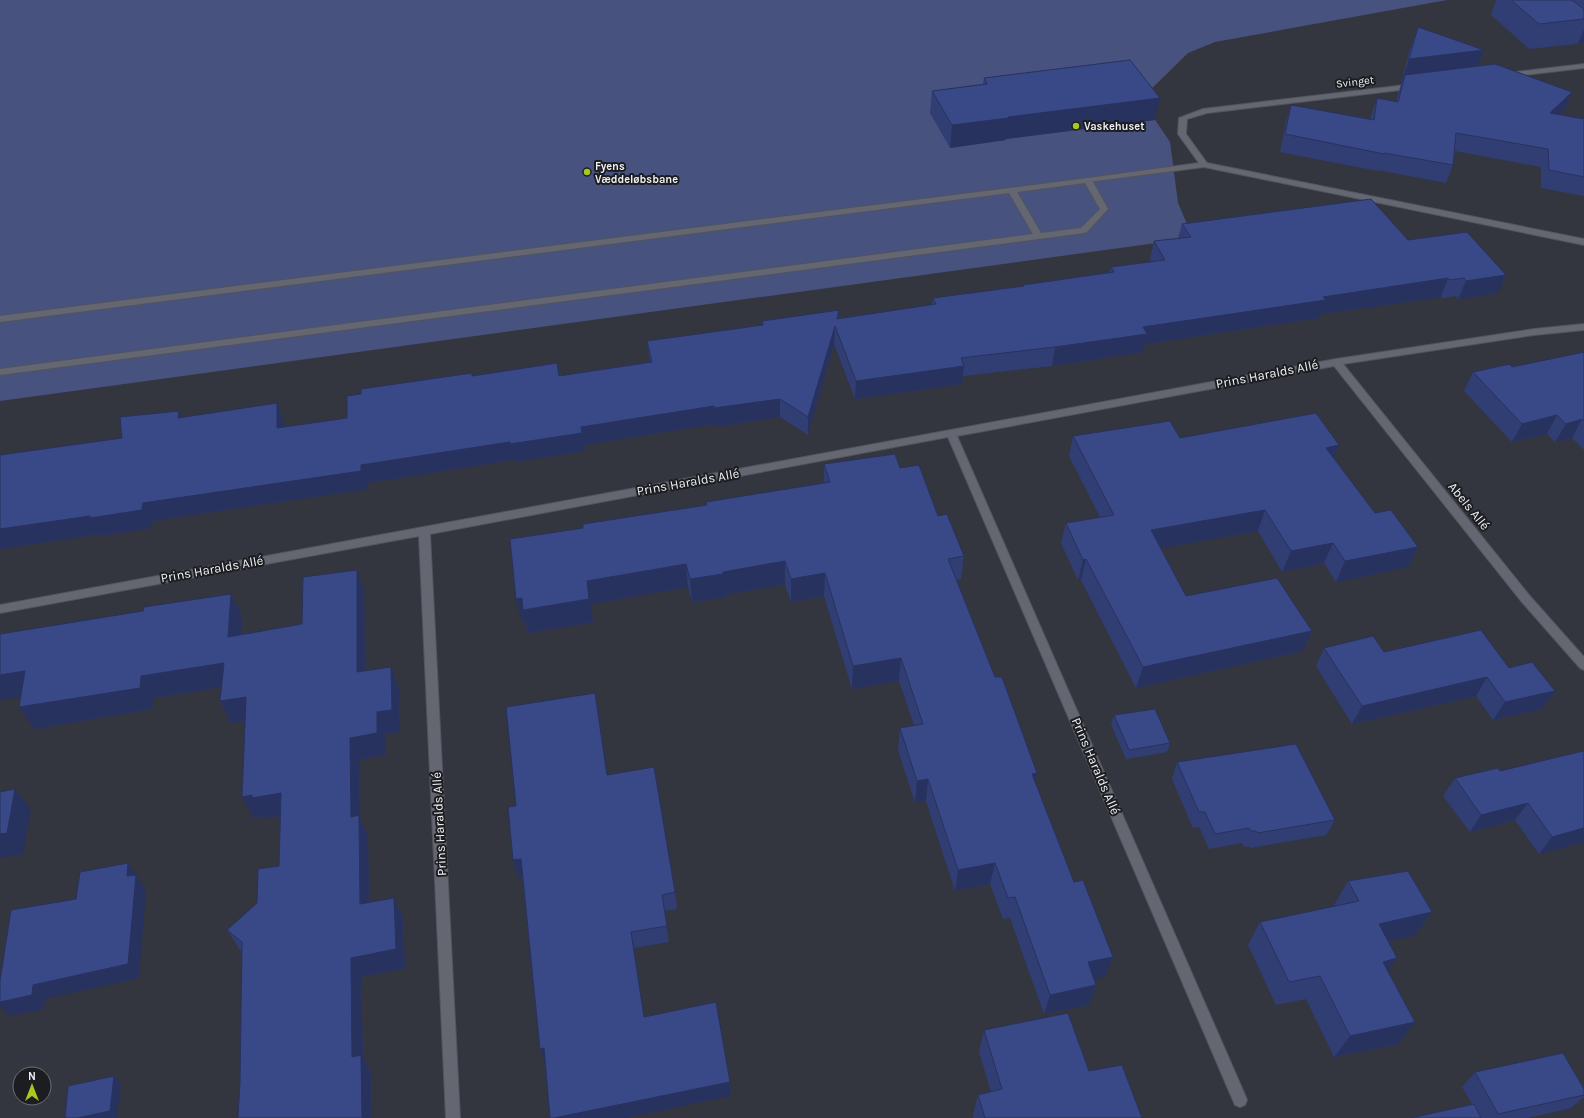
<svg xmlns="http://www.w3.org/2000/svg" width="1584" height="1118" font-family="Karla,sans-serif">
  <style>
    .green { fill: #47537e }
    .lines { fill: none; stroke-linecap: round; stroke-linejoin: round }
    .service-casing { stroke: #52545b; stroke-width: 2 }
    .minor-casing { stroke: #52545b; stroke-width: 2 }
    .service { fill: #646771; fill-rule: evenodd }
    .minor { fill: #646771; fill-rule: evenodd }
    .wall { fill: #313e74 }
    .shaded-wall { fill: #28325e }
    .building { fill: #394887; stroke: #28325e }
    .poi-dot { fill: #a6c821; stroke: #1c1d21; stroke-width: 1.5 }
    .labels { text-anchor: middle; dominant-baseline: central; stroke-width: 4; stroke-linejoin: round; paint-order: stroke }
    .far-street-label { font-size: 11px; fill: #eef0f5; stroke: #1c1d21 }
    .far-poi-label { font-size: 11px; font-weight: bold; fill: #eef0f5; stroke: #1c1d21; text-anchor: start }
    .street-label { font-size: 13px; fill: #eef0f5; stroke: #1c1d21 }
  </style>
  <rect width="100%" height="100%" fill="#33363e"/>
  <path class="green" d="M0,0H1447L1215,42L1188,53L1141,99L1170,142L1178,203L1193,238L0,401Z"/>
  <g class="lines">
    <defs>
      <path id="service" d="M1088,178L1092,180L1108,209L1087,232L1084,233L0,375V369L1033,234L1009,193L0,322V316ZM1085,183L1100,209L1081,228L1041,233L1017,192Z"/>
      <g id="minor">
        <path d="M1584,64V68L1507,77L1503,75L1507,73Z"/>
        <path d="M1414,84L1418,86L1417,88L1207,113L1187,119L1186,134L1207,163L1584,239V245L1204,167L1088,182L1084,180L1088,178L1199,163L1178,134L1179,118L1203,109Z"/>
        <path d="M1584,324V330L1534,335L1343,364L1529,595L1584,657V670L1580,668L1521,601L1334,366L957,436L1245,1095L1247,1100L1245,1105L1240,1107L1235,1105L948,437L430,534L460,1118H446L419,536L0,613V605L1336,359L1534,329Z"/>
      </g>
    </defs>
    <use href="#service" class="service-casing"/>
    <use href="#minor" class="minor-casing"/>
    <use href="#service" class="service"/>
    <use href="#minor" class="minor"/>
  </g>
  <g class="wall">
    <path d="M1496,0H1584V43L1529,49L1491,15Z"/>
    <path d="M1418,27L1478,66L1572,92L1565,109L1559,114L1584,119V196L1541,188V167L1455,151L1453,165L1446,183L1378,170V171L1280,152L1286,122L1291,105L1371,119V116L1377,98L1396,102L1401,84L1409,52Z"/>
    <path d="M984,78L1155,120L1006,139V140L950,148L930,113L932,91L983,84Z"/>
    <path d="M1182,224L1408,240L1498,293L1458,299L1456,296L1442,298L1441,297L1321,314L1319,318L1145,344L1143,352L1052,366L963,376L962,384L855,399L834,344L808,435L780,417L715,427V424L584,445L585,451L514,462L513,460L367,483V489L152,521L151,528L100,536L99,534L0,549V455L122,438L179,411L182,417L284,422V427L347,418L472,375L559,376L650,362L647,341L762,325V321L839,310V318L932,305L933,298L1023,287V285L1110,272L1111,267L1151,262L1150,259L1154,241L1178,238Z"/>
    <path d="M1584,352V450L1572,438L1555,442L1547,434L1512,442L1464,391L1473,372L1512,367Z"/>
    <path d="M1073,436L1180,438L1334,458L1375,513L1418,547L1408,567L1336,582L1324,563L1282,572L1258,531L1160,548L1186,596L1312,631L1303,651L1136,688L1081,580H1078L1061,543L1066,523L1100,517L1069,456Z"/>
    <path d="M824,464L900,468L938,516L964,556L961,579L957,580L1035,782L1105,977L1094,979L1096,985L1089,1005L1044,1014L1010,918L1003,919L990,884L955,891L926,801L915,803L898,750L900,728L914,725L899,681L852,689L824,596L791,602L785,584L724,595L725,597L692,602L688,587L591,604L593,622L528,633L525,621L522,622L583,528L706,505V502L824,483Z"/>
    <path d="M364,592L365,671L391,667L399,689L400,732L385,734V755L359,760L360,818L368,836L369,903L394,898L403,918L405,968L361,977L363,1057L371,1073L372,1118H238L240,1082L242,952L240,950L227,930L257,903L279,866L280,816L263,819L262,816L253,818L245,721L231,723L220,701L222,687L154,698L152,709L34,729L21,696L0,700V634L242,616L240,635L302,624Z"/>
    <path d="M1324,648L1384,652L1509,668L1542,709L1493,720L1476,696L1352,724L1316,666Z"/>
    <path d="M598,711L607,775L675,892L677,909L664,911L669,942L634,948L644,1017L730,1082L731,1096L545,1063L540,1049L522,876L518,877L513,860L516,806Z"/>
    <path d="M1114,715L1170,743L1167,752L1126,759L1111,724Z"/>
    <path d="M1177,762L1335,820L1326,835L1250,848L1249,846L1244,847L1242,843L1209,849L1199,827L1193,828L1172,779Z"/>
    <path d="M1500,771L1584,842L1539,854L1515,820L1470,832L1443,796L1455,778Z"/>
    <path d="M1348,881L1432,912L1415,935L1388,941V971L1415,1022L1398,1044L1334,1057L1306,999L1276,1005L1248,945L1260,922L1335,906L1334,905Z"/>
    <path d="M984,1030L1089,1071L1142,1118H973V1115L978,1095L991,1092L979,1052Z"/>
    <path d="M1475,1072L1584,1089V1097L1571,1108L1528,1118H1411L1472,1104L1462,1087Z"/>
  </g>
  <g class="shaded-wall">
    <path d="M1584,29V43L1578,44Z"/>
    <path d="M1484,50L1474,76L1405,75L1401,84L1409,59Z"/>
    <path d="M1572,92L1565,109L1542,130L1550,113Z"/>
    <path d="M1160,98L1155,120L1006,139V140L950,148L952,125L1008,117Z"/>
    <path d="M1506,275L1498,293L1458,299L1466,281Z"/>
    <path d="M1448,278L1441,297L1321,314L1319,318L1145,344L1143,352L1052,366L1055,347L1143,327L1323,297Z"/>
    <path d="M839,310L838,328L837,319Z"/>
    <path d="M835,326L834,344L808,435V417Z"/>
    <path d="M964,366L962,384L855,399L856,381Z"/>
    <path d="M780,399V417L715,427L714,408Z"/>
    <path d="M277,403L284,422V446L277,428Z"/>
    <path d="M714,406L715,424L584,445L585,451L514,462L513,460L367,483V489L152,521L151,528L100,536L99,534L0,549V529L90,516L143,503L581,427Z"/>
    <path d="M179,411L187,429L178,418Z"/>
    <path d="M1557,415L1547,434L1512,442L1522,424Z"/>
    <path d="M1582,419L1572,438L1555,442L1566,424Z"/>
    <path d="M1339,445L1331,466L1326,448Z"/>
    <path d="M1265,510L1258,531L1145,551L1151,530Z"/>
    <path d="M1333,543L1324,563L1282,572L1291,551Z"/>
    <path d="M1418,547L1408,567L1336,582L1345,561Z"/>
    <path d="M1086,559L1081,580H1078L1083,560Z"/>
    <path d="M785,561V584L724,595L725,597L692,602L690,579L723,572Z"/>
    <path d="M686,564L688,587L591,604L593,622L528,633L525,621L522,622L516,599L587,581Z"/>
    <path d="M357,570L364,592L365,694L357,672Z"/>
    <path d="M825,573L824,596L791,602V579Z"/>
    <path d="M231,594L242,616L239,659L228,637Z"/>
    <path d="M1312,631L1303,651L1136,688L1143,667Z"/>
    <path d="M901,658L899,681L852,689L853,666Z"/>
    <path d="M224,663L234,685L154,698L152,709L34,729L19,707L141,676Z"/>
    <path d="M391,667L399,689L400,732L385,734V755L359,760L360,818L368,836L369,924L360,904L351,817L350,738L377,712Z"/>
    <path d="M25,671L40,693L0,700V675Z"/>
    <path d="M1487,677L1476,696L1352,724L1362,706Z"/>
    <path d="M1555,691L1542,709L1493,720L1505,702Z"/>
    <path d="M595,693L598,711L610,792L607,775Z"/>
    <path d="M246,697L257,718L231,723L220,701Z"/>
    <path d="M1037,773L1032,795V774Z"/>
    <path d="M928,779L926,801L915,803L917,781Z"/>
    <path d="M15,789L31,810L23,854L0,858V834Z"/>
    <path d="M281,793L291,814L263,819L262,816L253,818L242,797L252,795Z"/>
    <path d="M1528,803L1515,820L1470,832L1481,815Z"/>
    <path d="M1584,828V842L1539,854L1552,837Z"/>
    <path d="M521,859L525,875L518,877L513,860Z"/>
    <path d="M128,863L146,890L139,978L45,999L44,1009L10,1016L0,1006V1002L33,985L127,876Z"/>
    <path d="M995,863L990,884L955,891L958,870Z"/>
    <path d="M394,898L403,918L405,968L361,977L363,1057L371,1073L372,1118H362L352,1057L351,958Z"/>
    <path d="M1432,912L1415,935L1364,947L1379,924Z"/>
    <path d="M631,932L634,948L646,1032L644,1017Z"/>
    <path d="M1113,957L1105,977L1081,982L1088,962Z"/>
    <path d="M1397,958L1381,981L1383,962Z"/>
    <path d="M1096,985L1089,1005L1044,1014L1050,995Z"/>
    <path d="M1415,1022L1398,1044L1334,1057L1350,1036Z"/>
    <path d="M544,1048L549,1063H545L540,1049Z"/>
    <path d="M114,1076L121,1084L117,1118H77Z"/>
    <path d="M730,1082L731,1096L625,1118H554Z"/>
  </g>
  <g class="building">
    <path d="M1511,0H1572L1584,9V19L1539,24Z"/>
    <path d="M1418,27L1484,50L1409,59Z"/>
    <path d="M1130,60L1160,98L1008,117L1009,118L952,125L932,91L987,84L984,78Z"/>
    <path d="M1495,64L1572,92L1550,113L1584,119V177L1549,170L1548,149L1456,133L1453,165L1384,153V154L1285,134L1291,105L1374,120L1377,98L1398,102L1405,75Z"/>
    <path d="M1371,199L1408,240L1467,232L1506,275L1466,281L1464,278L1449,280L1448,278L1323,297L1326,300L1143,327L1147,334L1055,347L961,358L964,366L856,381L835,326L808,417L780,399L714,408V406L581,427L582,433L510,444V442L361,465V471L143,503L142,510L90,518V516L0,529V455L122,438L120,417L179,411L178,418L277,403V428L347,418V396L361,394V389L472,373V376L557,363L559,376L652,362L647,341L763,325L762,321L839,310L837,319L936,304L933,298L1024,286L1023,285L1114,272L1111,267L1165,260L1154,241L1191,237L1182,224Z"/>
    <path d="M1584,352V421L1582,419L1566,424L1557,415L1522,424L1473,372L1510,364L1512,367Z"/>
    <path d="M1316,413L1339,445L1326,448L1375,513L1391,510L1418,547L1345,561L1333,543L1291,551L1265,510L1151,530L1186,596L1277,578L1312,631L1143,667L1086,559L1083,560L1066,523L1114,515L1073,436L1170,421L1180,438Z"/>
    <path d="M895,454L900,468L919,465L938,516L947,514L964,556L948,559L995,677H1002L1037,773L1032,774L1074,882L1083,880L1113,957L1088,962L1096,985L1050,995L1015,897L1008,898L995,863L958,870L928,779L917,781L900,728L923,724L901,658L853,666L825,573L791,579L785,561L723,572V574L690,579L686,564L587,581L589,599L523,610L522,598L516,599L510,539L583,528V524L707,505L706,502L830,482L824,464Z"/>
    <path d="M357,570V672L391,667L392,710L377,712V733L350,738L351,817L359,815L360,904L394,898L396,949L351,958L352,1057L361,1055L362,1118H238L240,1082L242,942L227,930L257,903L258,869L279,866L281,793L252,798V795L242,797L246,697L220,701L224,663L141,676L140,688L19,707L25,671L0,675V634L143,611L144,607L231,594L228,637L302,624L303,577Z"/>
    <path d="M1481,630L1509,668L1532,662L1555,691L1505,702L1487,677L1362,706L1324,648L1373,636L1384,652Z"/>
    <path d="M595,693L607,775L654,767L675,892L662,895L667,926L631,932L644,1017L716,1002L730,1082L554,1118H550L544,1048L540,1049L521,859L513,860L508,807L516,806L506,707Z"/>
    <path d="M1155,709L1170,743L1129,750L1114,715Z"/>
    <path d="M1296,744L1335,820L1258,833L1256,831H1251L1249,828L1215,834L1205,812H1199L1177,762Z"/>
    <path d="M1583,751L1584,752V828L1552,837L1528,803L1481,815L1455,778L1498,768L1500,771Z"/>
    <path d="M15,789L7,833L0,834V792Z"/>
    <path d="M128,863L127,876L136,875L128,964L33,985L32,995L0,1002V981L11,910L76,899L80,872Z"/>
    <path d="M1408,871L1432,912L1379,924L1397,958L1383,962L1415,1022L1350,1036L1320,976L1289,982L1260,922L1359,901L1348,881Z"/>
    <path d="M1068,1013L1089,1071L1122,1065L1142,1118H985L978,1095L1002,1089L984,1030Z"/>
    <path d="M1563,1053L1584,1089V1095L1498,1114L1475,1072Z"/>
    <path d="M114,1076L110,1111L77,1118H65L68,1086Z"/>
    <path d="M1474,1104L1481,1118H1411Z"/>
  </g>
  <g class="poi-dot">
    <circle cx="1076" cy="126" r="4"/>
    <circle cx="587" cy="172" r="4"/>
  </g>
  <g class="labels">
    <g class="far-street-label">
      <text transform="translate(1355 82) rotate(-7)">Svinget</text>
    </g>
    <g class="far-poi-label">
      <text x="1084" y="126">Vaskehuset</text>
      <text x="595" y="166">Fyens<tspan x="595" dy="13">Væddeløbsbane</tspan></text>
    </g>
    <g class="street-label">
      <text transform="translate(1267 374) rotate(-11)">Prins Haralds Allé</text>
      <text transform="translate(688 482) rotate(-10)">Prins Haralds Allé</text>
      <text transform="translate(1469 506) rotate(51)">Abels Allé</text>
      <text transform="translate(212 569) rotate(-10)">Prins Haralds Allé</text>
      <text transform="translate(1096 766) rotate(67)">Prins Haralds Allé</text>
      <text transform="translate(439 824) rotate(-93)">Prins Haralds Allé</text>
    </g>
  </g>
  <g transform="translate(32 1086)"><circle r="19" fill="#1c1d21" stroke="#707176"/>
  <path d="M0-3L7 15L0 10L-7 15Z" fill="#a6c821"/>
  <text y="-6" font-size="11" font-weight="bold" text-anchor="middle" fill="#eef0f5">N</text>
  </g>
</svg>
